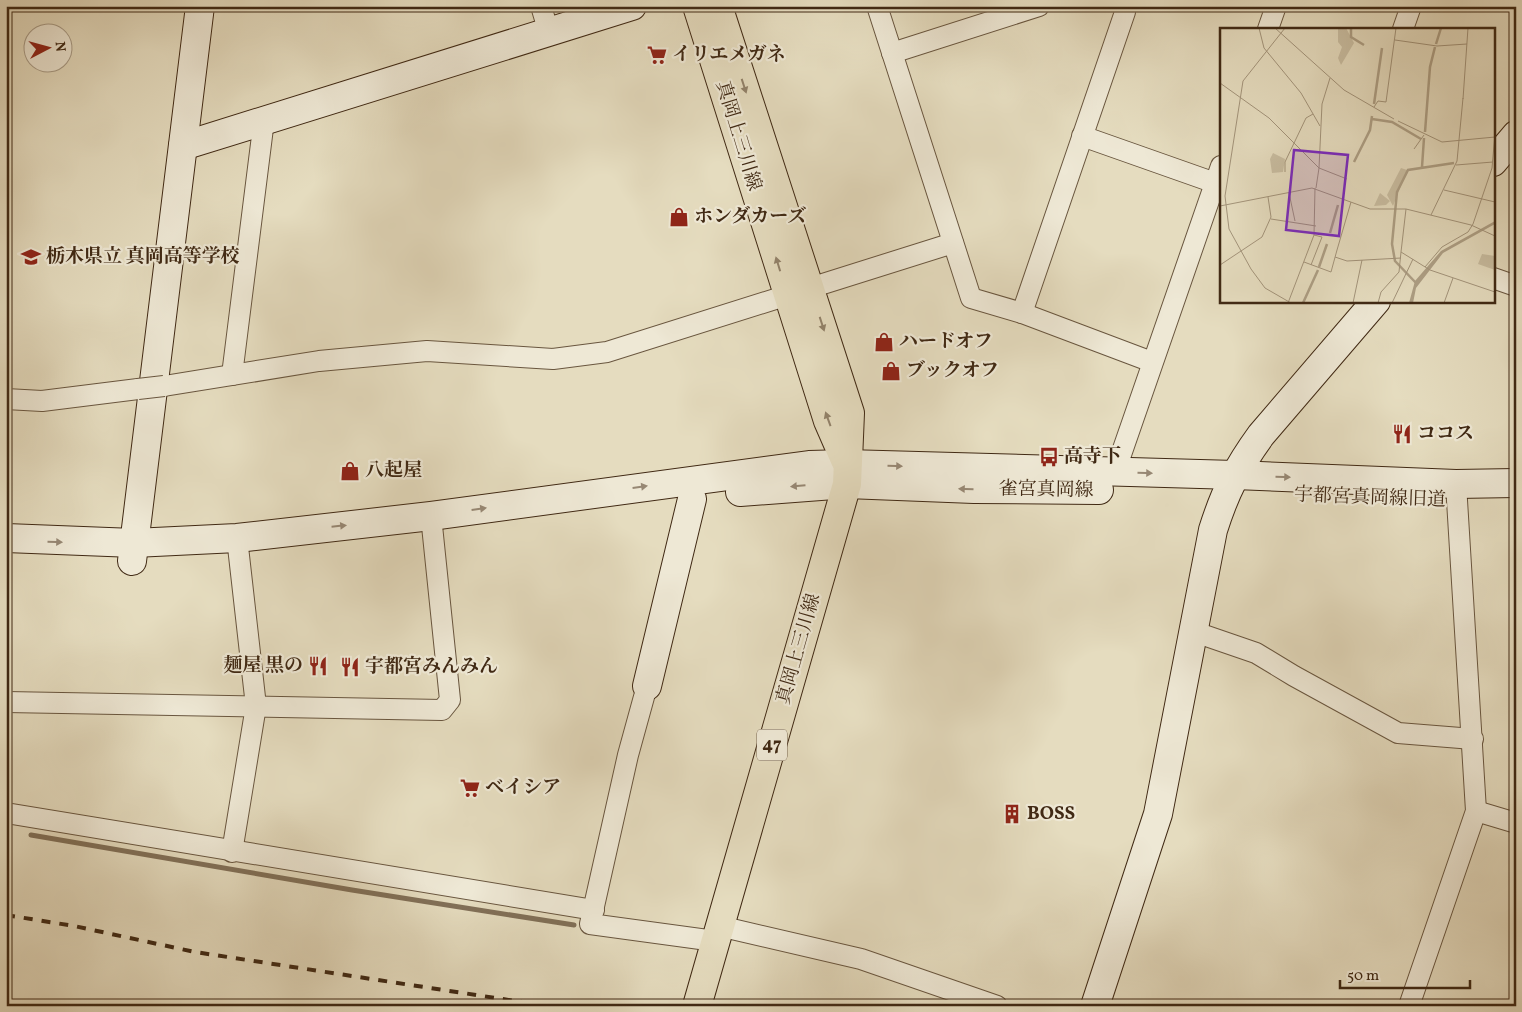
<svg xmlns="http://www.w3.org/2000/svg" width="1522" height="1012" font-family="Vollkorn,'Noto Serif JP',serif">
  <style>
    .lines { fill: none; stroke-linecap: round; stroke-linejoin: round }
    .stream { stroke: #817058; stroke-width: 5 }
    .street-casing { stroke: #69563f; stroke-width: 22 }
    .secondary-casing { stroke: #402914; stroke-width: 30 }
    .primary-casing { stroke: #402914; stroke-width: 30 }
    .street { stroke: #eee8d5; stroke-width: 20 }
    .secondary { stroke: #eee8d5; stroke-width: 28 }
    .primary { stroke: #e5dcbf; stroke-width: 28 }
    .rail { stroke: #402914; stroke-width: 4; stroke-dasharray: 9 9; stroke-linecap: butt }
    .street-bridge-casing { stroke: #69563f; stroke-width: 22; stroke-linecap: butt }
    .street-bridge { stroke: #eee8d5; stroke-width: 20 }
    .oneway { fill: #92826a }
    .oneway2 { fill: #978874 }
    .labels { text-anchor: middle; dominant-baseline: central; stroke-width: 4.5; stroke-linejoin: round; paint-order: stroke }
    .shield { fill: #eee8d5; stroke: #74624e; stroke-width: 1 }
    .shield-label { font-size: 18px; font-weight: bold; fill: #402914 }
    .poi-label { font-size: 19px; font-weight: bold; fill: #402914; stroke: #eee8d5; text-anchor: start }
    .street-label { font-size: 19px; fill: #402914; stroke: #eee8d5 }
    .inset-river { fill: none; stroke: #ad9f85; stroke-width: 2.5 }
    .inset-road { fill: none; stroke: #a3947b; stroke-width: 1 }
    .view { fill: #7b2cbf; fill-opacity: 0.15; stroke: #7b2cbf; stroke-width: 2.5 }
    .inset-edge { fill: none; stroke: #402914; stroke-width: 2.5 }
  </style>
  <rect width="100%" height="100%" fill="#e5dcbf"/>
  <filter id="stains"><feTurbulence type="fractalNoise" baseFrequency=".004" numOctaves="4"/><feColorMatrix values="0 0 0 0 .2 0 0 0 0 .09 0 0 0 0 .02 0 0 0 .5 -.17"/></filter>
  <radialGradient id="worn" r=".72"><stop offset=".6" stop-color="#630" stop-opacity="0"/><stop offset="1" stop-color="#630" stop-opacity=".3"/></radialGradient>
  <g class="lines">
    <path class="stream" d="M31,835L352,890L574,925"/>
    <defs>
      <g id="street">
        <path d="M541,6L549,33"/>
        <path d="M877,6L971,298L1022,313L1152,362"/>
        <path d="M1268,29L1276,6"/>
        <path d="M1403,29L1411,6"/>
        <path d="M892,53L1039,6"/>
        <path d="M1082,136L1221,185"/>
        <path d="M1493,278L1516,286"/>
        <path d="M810,288L953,243"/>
        <path d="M1022,313L1125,12L1124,6"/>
        <path d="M232,375L264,120"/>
        <path d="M164,386L319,361L427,351L553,359L607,352L788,295"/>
        <path d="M6,399L42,401L138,389"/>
        <path d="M1115,472L1221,166"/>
        <path d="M1192,631L1256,653L1294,676L1398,733L1473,739"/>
        <path d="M647,686L628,755L590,924L715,941"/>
        <path d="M6,702L442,710L450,700L431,516"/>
        <path d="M1476,811L1516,823"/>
        <path d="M6,813L594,910"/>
        <path d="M232,852L256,706L237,538"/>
        <path d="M719,926L861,959L997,1006"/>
        <path d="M1409,1006L1476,811L1456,484"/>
      </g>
      <g id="secondary">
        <path d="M183,146L632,6"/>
        <path d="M1493,162L1516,135"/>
        <path d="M740,492L847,484L974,489L1099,490"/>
        <path d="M6,538L134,543L237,538L431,516L809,465L846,464L1235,475L1456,484L1516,483"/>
        <path d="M132,561L200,6"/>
        <path d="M647,686L692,499"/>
        <path d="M1095,1006L1158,814L1213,530C1225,492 1237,468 1261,435L1376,301"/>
      </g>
      <g id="primary">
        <path d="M697,6L828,421L845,460"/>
        <path d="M697,1006L847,484L850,413L718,6"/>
      </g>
    </defs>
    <use href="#street" class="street-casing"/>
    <use href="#secondary" class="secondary-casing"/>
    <use href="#primary" class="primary-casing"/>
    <use href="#street" class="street"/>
    <use href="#secondary" class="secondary"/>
    <use href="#primary" class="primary"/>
    <path class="rail" d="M6,915L74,926L195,952L548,1006"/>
    <defs>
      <path id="street-bridge" d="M138,389L164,386"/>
    </defs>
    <use href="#street-bridge" class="street-bridge-casing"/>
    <use href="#street-bridge" class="street-bridge"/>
  </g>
  <defs><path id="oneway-solid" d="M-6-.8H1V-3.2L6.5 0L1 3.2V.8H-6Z" transform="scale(1.25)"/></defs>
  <g class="oneway">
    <use href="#oneway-solid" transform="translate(744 86) rotate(72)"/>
    <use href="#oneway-solid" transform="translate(778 264) rotate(-107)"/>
    <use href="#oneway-solid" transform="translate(822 324) rotate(72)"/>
    <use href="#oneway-solid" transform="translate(828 419) rotate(-110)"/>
  </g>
  <g class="oneway2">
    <use href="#oneway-solid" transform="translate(895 466) rotate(2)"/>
    <use href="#oneway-solid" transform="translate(1145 473) rotate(1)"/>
    <use href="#oneway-solid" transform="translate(1283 477) rotate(2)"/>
    <use href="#oneway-solid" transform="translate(798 486) rotate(175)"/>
    <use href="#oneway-solid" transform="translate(640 487) rotate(-8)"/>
    <use href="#oneway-solid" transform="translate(966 489) rotate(-178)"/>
    <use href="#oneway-solid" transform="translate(479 509) rotate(-8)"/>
    <use href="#oneway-solid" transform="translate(339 526) rotate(-6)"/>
    <use href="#oneway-solid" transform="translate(55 542) rotate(2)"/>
  </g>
  <defs>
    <symbol id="supermarket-bare" viewBox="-9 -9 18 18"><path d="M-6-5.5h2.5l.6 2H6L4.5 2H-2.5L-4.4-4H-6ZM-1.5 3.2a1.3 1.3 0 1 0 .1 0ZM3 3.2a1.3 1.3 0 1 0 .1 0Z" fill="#8f2418" stroke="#eee8d5" stroke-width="2.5" paint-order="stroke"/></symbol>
    <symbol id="shop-bare" viewBox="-9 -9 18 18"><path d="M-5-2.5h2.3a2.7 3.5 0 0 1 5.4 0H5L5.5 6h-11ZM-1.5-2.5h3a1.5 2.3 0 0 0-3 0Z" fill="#8f2418" stroke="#eee8d5" stroke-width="2.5" paint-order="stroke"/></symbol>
    <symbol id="school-bare" viewBox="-9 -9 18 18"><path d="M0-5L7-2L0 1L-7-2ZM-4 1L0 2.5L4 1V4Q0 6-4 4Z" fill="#8f2418" stroke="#eee8d5" stroke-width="2.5" paint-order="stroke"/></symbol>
    <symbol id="restaurant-bare" viewBox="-9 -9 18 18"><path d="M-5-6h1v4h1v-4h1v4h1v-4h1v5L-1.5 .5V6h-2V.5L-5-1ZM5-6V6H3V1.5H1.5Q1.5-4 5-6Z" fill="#8f2418" stroke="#eee8d5" stroke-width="2.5" paint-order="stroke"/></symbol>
    <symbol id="bus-bare" viewBox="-9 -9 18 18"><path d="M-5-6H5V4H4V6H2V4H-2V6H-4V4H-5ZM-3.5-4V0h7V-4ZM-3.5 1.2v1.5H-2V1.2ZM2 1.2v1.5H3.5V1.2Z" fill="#8f2418" stroke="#eee8d5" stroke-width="2.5" paint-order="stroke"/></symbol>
    <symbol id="building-bare" viewBox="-9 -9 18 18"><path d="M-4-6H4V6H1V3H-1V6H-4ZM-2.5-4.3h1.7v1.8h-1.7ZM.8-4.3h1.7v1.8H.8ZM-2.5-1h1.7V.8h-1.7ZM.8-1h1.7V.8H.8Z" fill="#8f2418" stroke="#eee8d5" stroke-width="2.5" paint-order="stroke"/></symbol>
  </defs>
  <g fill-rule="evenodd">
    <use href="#supermarket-bare" x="643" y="41" width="28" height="28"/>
    <use href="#shop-bare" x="665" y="203" width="28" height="28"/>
    <use href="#school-bare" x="17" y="243" width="28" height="28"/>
    <use href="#shop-bare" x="870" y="328" width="28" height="28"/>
    <use href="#shop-bare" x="877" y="357" width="28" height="28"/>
    <use href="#restaurant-bare" x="1388" y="420" width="28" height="28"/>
    <use href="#bus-bare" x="1035" y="443" width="28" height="28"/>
    <use href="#shop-bare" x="336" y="457" width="28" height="28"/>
    <use href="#restaurant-bare" x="304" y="652" width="28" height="28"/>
    <use href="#restaurant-bare" x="336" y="653" width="28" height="28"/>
    <use href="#supermarket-bare" x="456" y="774" width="28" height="28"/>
    <use href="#building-bare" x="998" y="800" width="28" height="28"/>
  </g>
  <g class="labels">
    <rect class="shield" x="757" y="729.5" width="30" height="31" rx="4"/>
    <g class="shield-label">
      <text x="772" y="745">47</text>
    </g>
    <g class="poi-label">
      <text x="672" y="55">イリエメガネ</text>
      <text x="694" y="217">ホンダカーズ</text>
      <text x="46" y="257">栃木県立 真岡高等学校</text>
      <text x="899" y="342">ハードオフ</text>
      <text x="906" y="371">ブックオフ</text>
      <text x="1417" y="434">ココス</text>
      <text x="1064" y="457">高寺下</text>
      <text x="365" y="471">八起屋</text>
      <text x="303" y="666" text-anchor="end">麺屋 黒の</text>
      <text x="365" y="667">宇都宮みんみん</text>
      <text x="485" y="788">ベイシア</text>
      <text x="1027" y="814">BOSS</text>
    </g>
    <g class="street-label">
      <text transform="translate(738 136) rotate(73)">真岡上三川線</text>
      <text transform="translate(1046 490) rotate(1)">雀宮真岡線</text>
      <text transform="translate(1370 498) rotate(2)">宇都宮真岡線旧道</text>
      <text transform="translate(799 649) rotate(-74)">真岡上三川線</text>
    </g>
  </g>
  <g transform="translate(1220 28)">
    <rect width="275" height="275" fill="#e5dcbf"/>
    <path d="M118,0H126L134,15L121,37L118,30L122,19L118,14ZM53,125L65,131L63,144L52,145L50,131ZM181,140L187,142L173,178L167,167ZM160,165L170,173L166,177L154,178ZM262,226L275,228V242L258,236Z" fill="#c9bea2"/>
    <path d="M275,193V196L223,225L196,260L193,275H189L195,253L221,223Z" fill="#ad9f85"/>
    <path class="inset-river" d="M131,0V9L144,17M216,16L221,0M154,76L162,20M152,91L172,94L201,111M205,104L210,39L215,19M134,134L150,102L152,88M202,139L204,110M110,205L118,177M99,239L107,216M197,256L175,233L172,216L177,164L188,142L234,135M83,275L98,242"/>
    <path class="inset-road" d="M39,0L44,20L81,65L100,98M55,0L124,62L174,91M65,0L23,53L5,168L9,201L31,241L45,260L71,275M175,12L217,18L247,16M110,50L102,76L99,140L127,151M0,55L49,90L99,140L96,160M243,71L248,0M154,79L158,73L166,74L176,0M178,93L222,114L275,109M194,121L204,107M236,137L273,134M65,144V134L86,90L93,86M224,162L275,174M69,165L75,193M0,178L92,160L150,181H186L251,197L275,208M186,181L181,224L210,242L275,264M211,187L237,133L243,70M51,191L96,198M117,222L131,174M115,229L127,233L181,230M84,234L111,244L117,222M0,237L42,209L51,189L48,169M91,237L102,209L94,207M205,239L222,219L248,204L253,196L272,140L275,106M68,275L94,207L95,160M133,275L142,232M158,275L161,264L179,244L181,224M172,275L193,231M224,275L233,250"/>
    <path class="view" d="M74,122L128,127L119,208L66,202Z"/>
    <rect width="275" height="275" class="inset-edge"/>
  </g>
  <rect width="1522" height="1012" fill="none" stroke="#e5dcbf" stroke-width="25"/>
  <rect x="8" y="8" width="1507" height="997" fill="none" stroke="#402914" stroke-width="2.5"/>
  <rect x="12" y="12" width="1497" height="987" fill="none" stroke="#402914"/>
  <g transform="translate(48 48) rotate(84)"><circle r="24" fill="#eee8d5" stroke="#a89c88"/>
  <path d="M0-4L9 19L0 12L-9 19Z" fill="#8f2418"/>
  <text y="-8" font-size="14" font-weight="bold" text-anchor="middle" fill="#402914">N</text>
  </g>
  <path d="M1340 980v8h130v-8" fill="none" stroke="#402914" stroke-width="2.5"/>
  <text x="1347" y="980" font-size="15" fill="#402914" stroke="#eee8d5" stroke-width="4" paint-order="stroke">50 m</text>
  <rect width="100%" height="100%" filter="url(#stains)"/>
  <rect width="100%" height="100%" fill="url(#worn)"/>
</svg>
